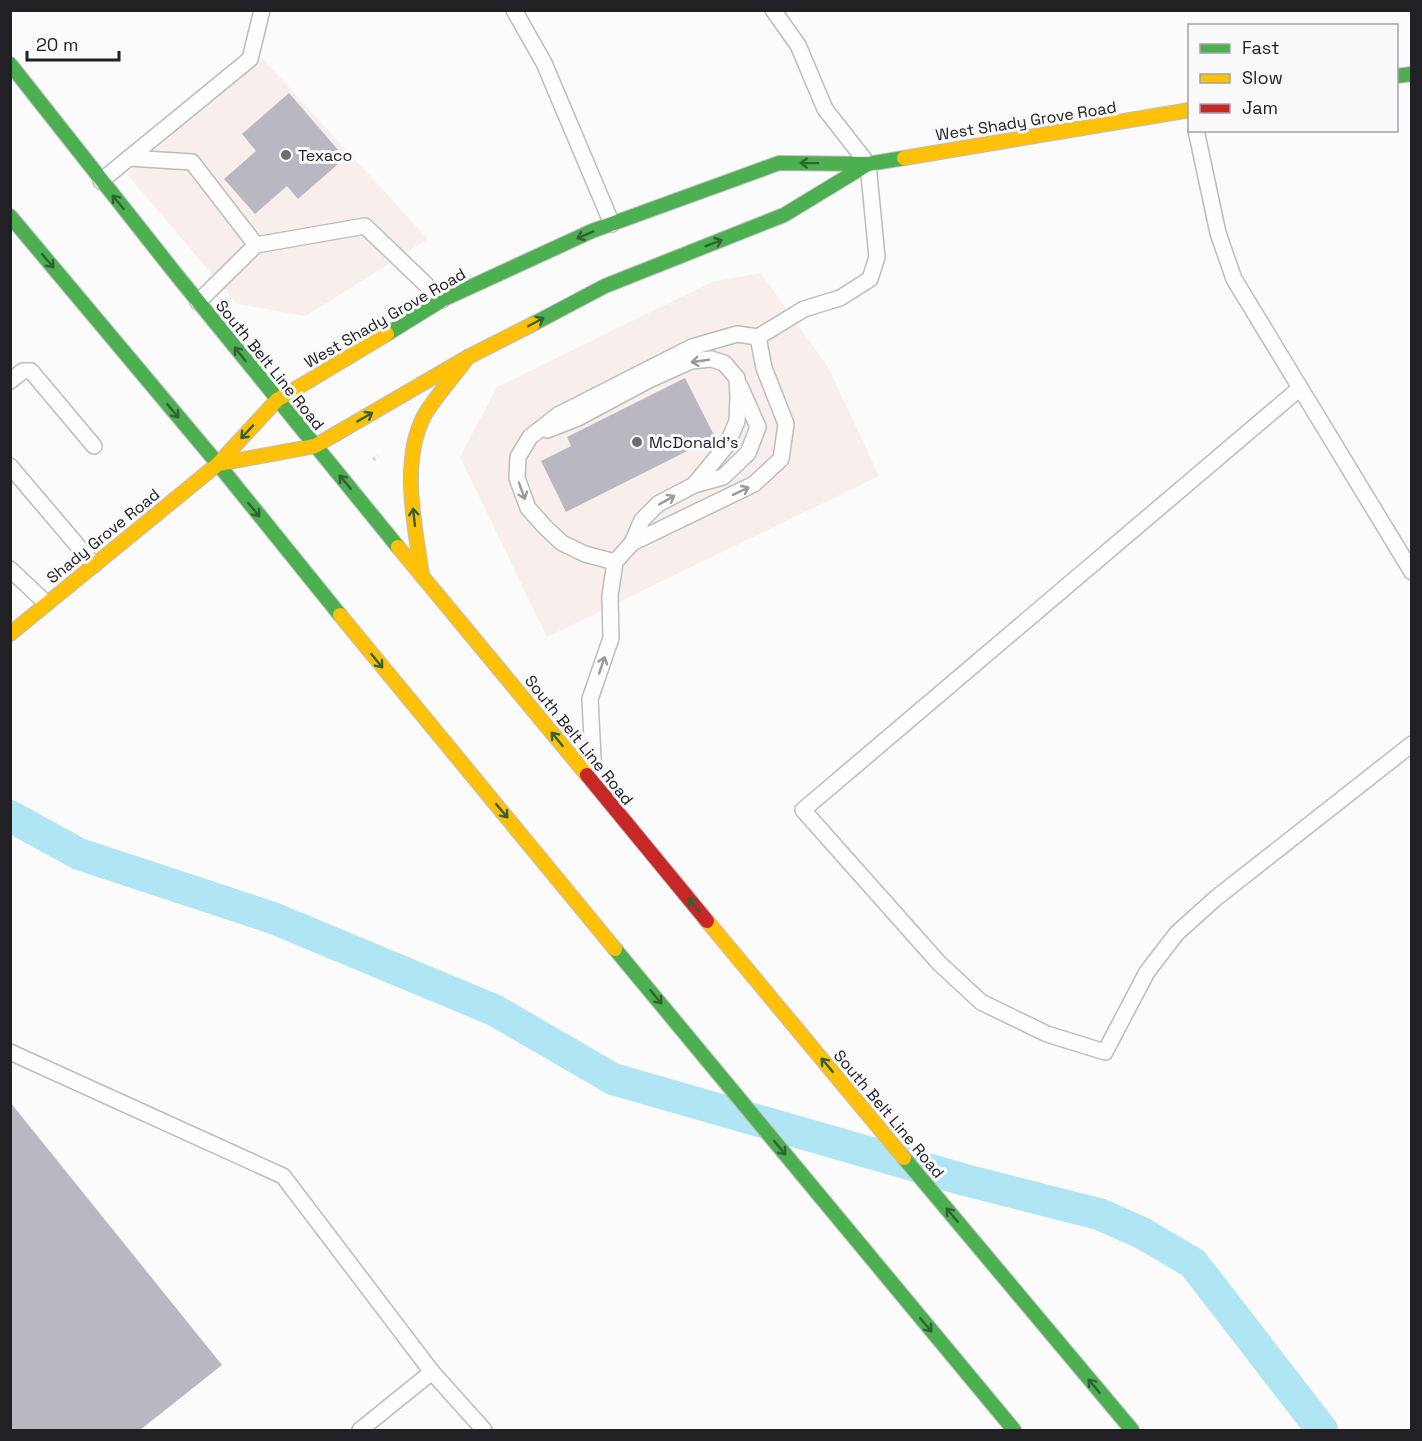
<svg xmlns="http://www.w3.org/2000/svg" width="1422" height="1441" font-family="'Space Grotesk',sans-serif">
  <style>
    .commercial { fill: #f8efed }
    .lines { fill: none; stroke-linecap: round; stroke-linejoin: round }
    .canal { stroke: #b0e5f3; stroke-width: 32 }
    .building { fill: #b9b7c1 }
    .lane-casing { stroke: #bcbcbe; stroke-width: 18 }
    .fast-casing { stroke: #bcbcbe; stroke-width: 16 }
    .slow-casing { stroke: #bcbcbe; stroke-width: 16 }
    .jam-casing { stroke: #bcbcbe; stroke-width: 16 }
    .path { stroke: #dbdbdc; stroke-width: 4; stroke-dasharray: 3 3; stroke-linecap: butt }
    .lane { stroke: #fefeff; stroke-width: 15 }
    .fast { stroke: #4caf50; stroke-width: 14 }
    .slow { stroke: #ffc107; stroke-width: 14 }
    .jam { stroke: #c62828; stroke-width: 14 }
    .oneway { stroke: #346038 }
    .oneway2 { stroke: #9b9a9c }
    .poi-dot { fill: #6d6d70; stroke: #fafafd; stroke-width: 2 }
    .labels { text-anchor: middle; dominant-baseline: central; stroke-width: 6; stroke-linejoin: round; paint-order: stroke }
    .street-label { font-size: 16px; fill: #212024; stroke: #fafafd }
    .poi-label { font-size: 16px; fill: #212024; stroke: #fafafd; text-anchor: start }
  </style>
  <rect width="100%" height="100%" fill="#fbfbfc"/>
  <g class="commercial">
    <path d="M262,58L428,239L306,316L237,304L127,174Z"/>
    <path d="M761,273L828,367L879,476L547,637L460,457L497,387L712,282Z"/>
  </g>
  <g class="lines">
    <path class="canal" d="M10,816L79,854L273,918L494,1010L613,1079L965,1180L1099,1214L1142,1233L1193,1263L1322,1430"/>
  </g>
  <g class="building">
    <path d="M289,93L345,158L298,199L287,186L255,214L224,179L256,151L242,134Z"/>
    <path d="M685,378L715,437L566,512L541,461L571,446L567,437Z"/>
    <path d="M10,1102L222,1365L140,1430H10Z"/>
  </g>
  <g class="lines">
    <defs>
      <g id="lane">
        <path d="M514,10L544,63L612,224"/>
        <path d="M1196,130L1218,233L1234,279L1412,572"/>
        <path d="M129,158L192,162L256,245"/>
        <path d="M101,181L250,59L262,10"/>
        <path d="M198,302L256,245L365,226L442,300"/>
        <path d="M10,381L23,371H31L94,446"/>
        <path d="M1299,389L803,810L939,963L981,1002L1047,1034L1105,1052L1147,972L1177,933L1216,898L1412,744"/>
        <path d="M547,430L578,418L649,380L691,361L711,359L724,363L737,378L738,397L737,421L727,445L694,485L658,504L642,520L632,543L615,562L610,596L611,638L590,699L594,777"/>
        <path d="M10,466L94,565"/>
        <path d="M694,485L723,477L748,453L758,427L740,386"/>
        <path d="M632,543L754,484L781,459L786,424L764,368L758,337"/>
        <path d="M615,562L585,554L562,543L545,527L528,508L517,478L518,457L530,437L558,415L692,347L737,334L758,337L804,309L840,298L870,279L877,257L868,164L825,109L798,45L773,10"/>
        <path d="M10,569L46,603"/>
        <path d="M10,1052L283,1176L432,1372L484,1430"/>
        <path d="M360,1430L432,1372"/>
      </g>
      <g id="fast">
        <path d="M10,64L175,273L398,547"/>
        <path d="M1396,76L1412,74"/>
        <path d="M10,216L218,464L340,615"/>
        <path d="M533,324L605,286L784,215L868,164"/>
        <path d="M387,334L442,300L592,231L779,163L868,164L904,158"/>
        <path d="M615,949L1014,1430"/>
        <path d="M904,1158L1132,1430"/>
      </g>
      <g id="slow">
        <path d="M904,158L1190,110"/>
        <path d="M218,464L315,446L468,357L533,324"/>
        <path d="M398,547L587,775"/>
        <path d="M422,575C415,526 400,463 424,416C436,395 454,377 468,357"/>
        <path d="M340,615L615,949"/>
        <path d="M10,634L218,464L277,400L387,334"/>
        <path d="M707,921L904,1158"/>
      </g>
      <path id="jam" d="M587,775L707,921"/>
    </defs>
    <use href="#lane" class="lane-casing"/>
    <use href="#fast" class="fast-casing"/>
    <use href="#slow" class="slow-casing"/>
    <use href="#jam" class="jam-casing"/>
    <path class="path" d="M373,460L378,456"/>
    <use href="#lane" class="lane"/>
    <use href="#fast" class="fast"/>
    <use href="#slow" class="slow"/>
    <use href="#jam" class="jam"/>
  </g>
  <defs><path id="oneway-shaft" d="M-6 0H5M1.5-3L5.5 0L1.5 3" fill="none" stroke-width="1.6" stroke-linecap="round" stroke-linejoin="round" transform="scale(1.5)"/></defs>
  <g class="oneway">
    <use href="#oneway-shaft" transform="translate(809 163) rotate(-179)"/>
    <use href="#oneway-shaft" transform="translate(118 202) rotate(-129)"/>
    <use href="#oneway-shaft" transform="translate(585 235) rotate(156)"/>
    <use href="#oneway-shaft" transform="translate(714 243) rotate(-21)"/>
    <use href="#oneway-shaft" transform="translate(48 261) rotate(50)"/>
    <use href="#oneway-shaft" transform="translate(536 322) rotate(-28)"/>
    <use href="#oneway-shaft" transform="translate(240 354) rotate(-129)"/>
    <use href="#oneway-shaft" transform="translate(173 411) rotate(50)"/>
    <use href="#oneway-shaft" transform="translate(365 417) rotate(-30)"/>
    <use href="#oneway-shaft" transform="translate(247 432) rotate(133)"/>
    <use href="#oneway-shaft" transform="translate(345 482) rotate(-130)"/>
    <use href="#oneway-shaft" transform="translate(254 510) rotate(51)"/>
    <use href="#oneway-shaft" transform="translate(414 517) rotate(-96)"/>
    <use href="#oneway-shaft" transform="translate(377 661) rotate(51)"/>
    <use href="#oneway-shaft" transform="translate(557 739) rotate(-129)"/>
    <use href="#oneway-shaft" transform="translate(502 811) rotate(50)"/>
    <use href="#oneway-shaft" transform="translate(694 905) rotate(-129)"/>
    <use href="#oneway-shaft" transform="translate(656 997) rotate(50)"/>
    <use href="#oneway-shaft" transform="translate(827 1065) rotate(-130)"/>
    <use href="#oneway-shaft" transform="translate(780 1148) rotate(50)"/>
    <use href="#oneway-shaft" transform="translate(952 1215) rotate(-130)"/>
    <use href="#oneway-shaft" transform="translate(926 1325) rotate(50)"/>
    <use href="#oneway-shaft" transform="translate(1094 1386) rotate(-130)"/>
  </g>
  <g class="oneway2">
    <use href="#oneway-shaft" transform="translate(700 361) rotate(172)"/>
    <use href="#oneway-shaft" transform="translate(522 491) rotate(70)"/>
    <use href="#oneway-shaft" transform="translate(741 491) rotate(-26)"/>
    <use href="#oneway-shaft" transform="translate(667 500) rotate(-29)"/>
    <use href="#oneway-shaft" transform="translate(602 665) rotate(-71)"/>
  </g>
  <g class="poi-dot">
    <circle cx="286" cy="155" r="6"/>
    <circle cx="637" cy="442" r="6"/>
  </g>
  <g class="labels">
    <g class="street-label">
      <text transform="translate(1026 121) rotate(-9)">West Shady Grove Road</text>
      <text transform="translate(385 318) rotate(-30)">West Shady Grove Road</text>
      <text transform="translate(270 365) rotate(51)">South Belt Line Road</text>
      <text transform="translate(103 536) rotate(-39)">Shady Grove Road</text>
      <text transform="translate(579 740) rotate(51)">South Belt Line Road</text>
      <text transform="translate(889 1114) rotate(50)">South Belt Line Road</text>
    </g>
    <g class="poi-label">
      <text x="298" y="155">Texaco</text>
      <text x="649" y="442">McDonald's</text>
    </g>
  </g>
  <rect width="1422" height="1441" fill="none" stroke="#212024" stroke-width="24"/>
  <rect x="1188" y="24" width="210" height="108" fill="#fafafd" stroke="#a3a3a6" stroke-width="1.5"/>
  <rect x="1200" y="44" width="30" height="9" fill="#4caf50" stroke="#a3a3a6" stroke-width="1.5"/>
  <text x="1242" y="54" font-size="18" fill="#212024">Fast</text>
  <rect x="1200" y="74" width="30" height="9" fill="#ffc107" stroke="#a3a3a6" stroke-width="1.5"/>
  <text x="1242" y="84" font-size="18" fill="#212024">Slow</text>
  <rect x="1200" y="104" width="30" height="9" fill="#c62828" stroke="#a3a3a6" stroke-width="1.5"/>
  <text x="1242" y="114" font-size="18" fill="#212024">Jam</text>
  <path d="M27 51v9h92v-9" fill="none" stroke="#212024" stroke-width="3"/>
  <text x="36" y="51" font-size="18" fill="#212024" stroke="#fafafd" stroke-width="4.5" paint-order="stroke">20 m</text>
</svg>
